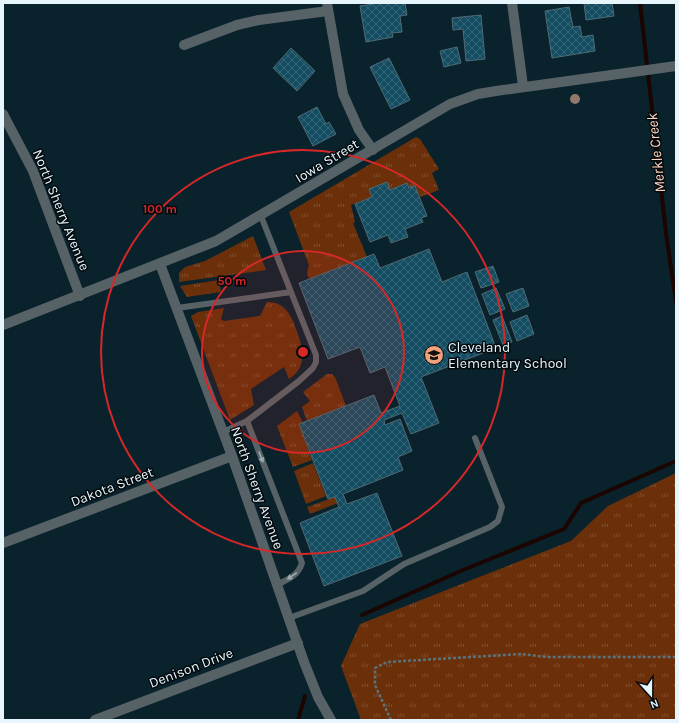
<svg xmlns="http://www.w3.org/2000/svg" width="679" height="723" font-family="Karla,sans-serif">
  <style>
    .grass { fill: url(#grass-tufts) }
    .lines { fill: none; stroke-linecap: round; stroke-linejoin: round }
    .stream { stroke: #1a0500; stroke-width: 4 }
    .building { fill: url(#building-cross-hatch); stroke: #4f6a74 }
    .path { stroke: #5c727a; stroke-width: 2.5; stroke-dasharray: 3 2; stroke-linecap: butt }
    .lane { stroke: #576267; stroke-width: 6 }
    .street { stroke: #576267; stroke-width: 10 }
    .tree { fill: #90796c }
    .oneway { fill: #9facb2 }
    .ring { fill: none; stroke: #d62828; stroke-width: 2 }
    .labels { text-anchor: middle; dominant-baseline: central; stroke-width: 3; stroke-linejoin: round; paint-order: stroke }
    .street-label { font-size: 14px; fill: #e7f6fc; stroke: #030a0e }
    .poi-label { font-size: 14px; fill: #e7f6fc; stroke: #030a0e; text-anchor: start }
    .water-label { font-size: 15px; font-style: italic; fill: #fcd2bd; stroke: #030a0e }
    .centre { fill: #d62828; stroke: #030a0e; stroke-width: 2 }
    .ring-label { font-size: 12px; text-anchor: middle; font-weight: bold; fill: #d62828; stroke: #030a0e; stroke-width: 3; stroke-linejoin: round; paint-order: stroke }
  </style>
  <defs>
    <pattern id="grass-tufts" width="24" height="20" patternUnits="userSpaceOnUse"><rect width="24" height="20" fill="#6b300a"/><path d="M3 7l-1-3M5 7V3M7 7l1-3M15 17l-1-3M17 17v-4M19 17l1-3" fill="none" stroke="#804f2f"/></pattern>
    <pattern id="building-cross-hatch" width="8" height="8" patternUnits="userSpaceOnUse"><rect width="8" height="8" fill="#144d61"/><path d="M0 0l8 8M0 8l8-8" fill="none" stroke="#366779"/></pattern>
  </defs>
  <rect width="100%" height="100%" fill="#09222c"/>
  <g class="grass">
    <path d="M416,137L420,139L439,169L432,173L439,190L420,197L415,186L409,188L407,183L351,205L355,222L353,223L367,257L309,279L307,273L309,265L289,212Z"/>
    <path d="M253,236L266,270L179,282V273L185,267L205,261Z"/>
    <path d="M219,280L221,292L187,297L180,286Z"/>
    <path d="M267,302C285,302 291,315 296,329C303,347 308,367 289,379L284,367L251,389L254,405L230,420L191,316L198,312L224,308L221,319L224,321L260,316Z"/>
    <path d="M327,374H332L335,377L346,406L307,421L302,407L310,401L303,392Z"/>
    <path d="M297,411L303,423L299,424L312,460L293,467L277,426Z"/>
    <path d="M313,463L326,496L306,504L294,471Z"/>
    <path d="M676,473V720H361L341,666L360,624L571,541L608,506Z"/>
    <path d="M335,497L338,503L310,514L307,507Z"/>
  </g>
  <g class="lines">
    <g class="stream">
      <path d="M640,3L666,233L676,302"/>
      <path d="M362,615L463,570L564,529L581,503L676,461"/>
      <path d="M298,720L305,696"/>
    </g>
  </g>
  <g class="building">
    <path d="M379,3H405L407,15L400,16L402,32L392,33L393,37L366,42L360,6Z"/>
    <path d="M584,3H612L614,16L586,20Z"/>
    <path d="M569,7L573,27L580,26L582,37L593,35L595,51L552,58L545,11Z"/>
    <path d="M481,15L485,59L466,61L463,29L453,30L452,18Z"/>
    <path d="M457,47L461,63L444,67L440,51Z"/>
    <path d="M291,48L315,71L297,91L273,68Z"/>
    <path d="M389,58L410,100L391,109L370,67Z"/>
    <path d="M317,107L326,124L329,122L336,134L313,146L298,117Z"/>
    <path d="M387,182L390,190L407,183L409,188L415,186L427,216L421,218L423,222L405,229L408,237L391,243L388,235L370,242L355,204L372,197L369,189Z"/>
    <path d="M429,249L442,282L467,272L496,348L421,377L439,423L411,434L402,413L384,420L385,425L400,419L412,451L398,457L403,470L343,494L347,504L377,493L402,556L324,586L300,523L339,507L335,497L328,499L299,424L374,395L381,413L400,406L385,367L370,373L360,347L328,359L299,283L374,254L380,268Z"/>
    <path d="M493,266L499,282L481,288L475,272Z"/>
    <path d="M496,288L505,309L490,315L482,294Z"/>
    <path d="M523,288L529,306L513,312L506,294Z"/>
    <path d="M527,315L534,334L517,341L510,322Z"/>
    <path d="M502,316L512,342L503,345L493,320Z"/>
  </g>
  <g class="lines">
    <path class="path" d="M391,720L375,685V668L387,662L521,654L547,657H676"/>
    <g class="lane">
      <path d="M261,216L291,292"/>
      <path d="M177,308L291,292L316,355V362L313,368L299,381L247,421L223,432"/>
      <path d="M247,421L302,563C298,576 288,579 277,585"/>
      <path d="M289,618L363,591L404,564L490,527L498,521L502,507L475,438"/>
    </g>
    <g class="street">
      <path d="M327,3L343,94L359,130L373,150"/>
      <path d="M512,3L523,86"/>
      <path d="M184,45L237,25L259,20L328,11"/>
      <path d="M3,114L33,171L80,296"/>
      <path d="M160,264L232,456L304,662L318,697L331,720"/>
      <path d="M3,325L216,241L450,104L478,94L496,91L676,66"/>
      <path d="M3,543L232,456"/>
      <path d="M95,720L298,643"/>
    </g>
  </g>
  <circle class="tree" cx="575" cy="99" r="5"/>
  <defs><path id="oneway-solid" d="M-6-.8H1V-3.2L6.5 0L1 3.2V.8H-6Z"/></defs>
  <g class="oneway">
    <use href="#oneway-solid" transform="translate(261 457) rotate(69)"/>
    <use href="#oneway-solid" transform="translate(292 576) rotate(145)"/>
  </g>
  <circle cx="303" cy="352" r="101" fill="#d62828" fill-opacity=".12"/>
  <g class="ring">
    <circle cx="303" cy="352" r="101"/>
    <circle cx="303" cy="352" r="202"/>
  </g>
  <defs>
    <symbol id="school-disc" viewBox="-11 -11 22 22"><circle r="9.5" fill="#f0a27a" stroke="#030a0e"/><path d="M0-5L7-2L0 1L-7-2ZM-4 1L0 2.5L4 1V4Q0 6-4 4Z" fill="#111"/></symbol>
  </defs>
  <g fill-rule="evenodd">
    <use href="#school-disc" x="423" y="344" width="22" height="22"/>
  </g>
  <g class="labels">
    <g class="street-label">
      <text transform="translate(327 161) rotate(-31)">Iowa Street</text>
      <text transform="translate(61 210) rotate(68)">North Sherry Avenue</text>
      <text transform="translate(112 487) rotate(-21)">Dakota Street</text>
      <text transform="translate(257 488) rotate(70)">North Sherry Avenue</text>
      <text transform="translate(191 668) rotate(-21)">Denison Drive</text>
    </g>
    <g class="poi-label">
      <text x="448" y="347">Cleveland<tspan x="448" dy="16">Elementary School</tspan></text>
    </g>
    <g class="water-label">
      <text transform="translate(656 153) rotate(-96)">Merkle Creek</text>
    </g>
  </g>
  <circle cx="303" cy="352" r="6" class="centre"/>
  <g class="ring-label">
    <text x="160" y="213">100 m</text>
    <text x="232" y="285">50 m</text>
  </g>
  <rect width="679" height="723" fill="none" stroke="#e7f6fc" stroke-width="8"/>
  <g transform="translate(651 695) rotate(159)" stroke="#030a0e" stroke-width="3" paint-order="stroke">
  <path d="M0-3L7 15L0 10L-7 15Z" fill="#e7f6fc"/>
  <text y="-6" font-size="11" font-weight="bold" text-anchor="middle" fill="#e7f6fc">N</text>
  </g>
</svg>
